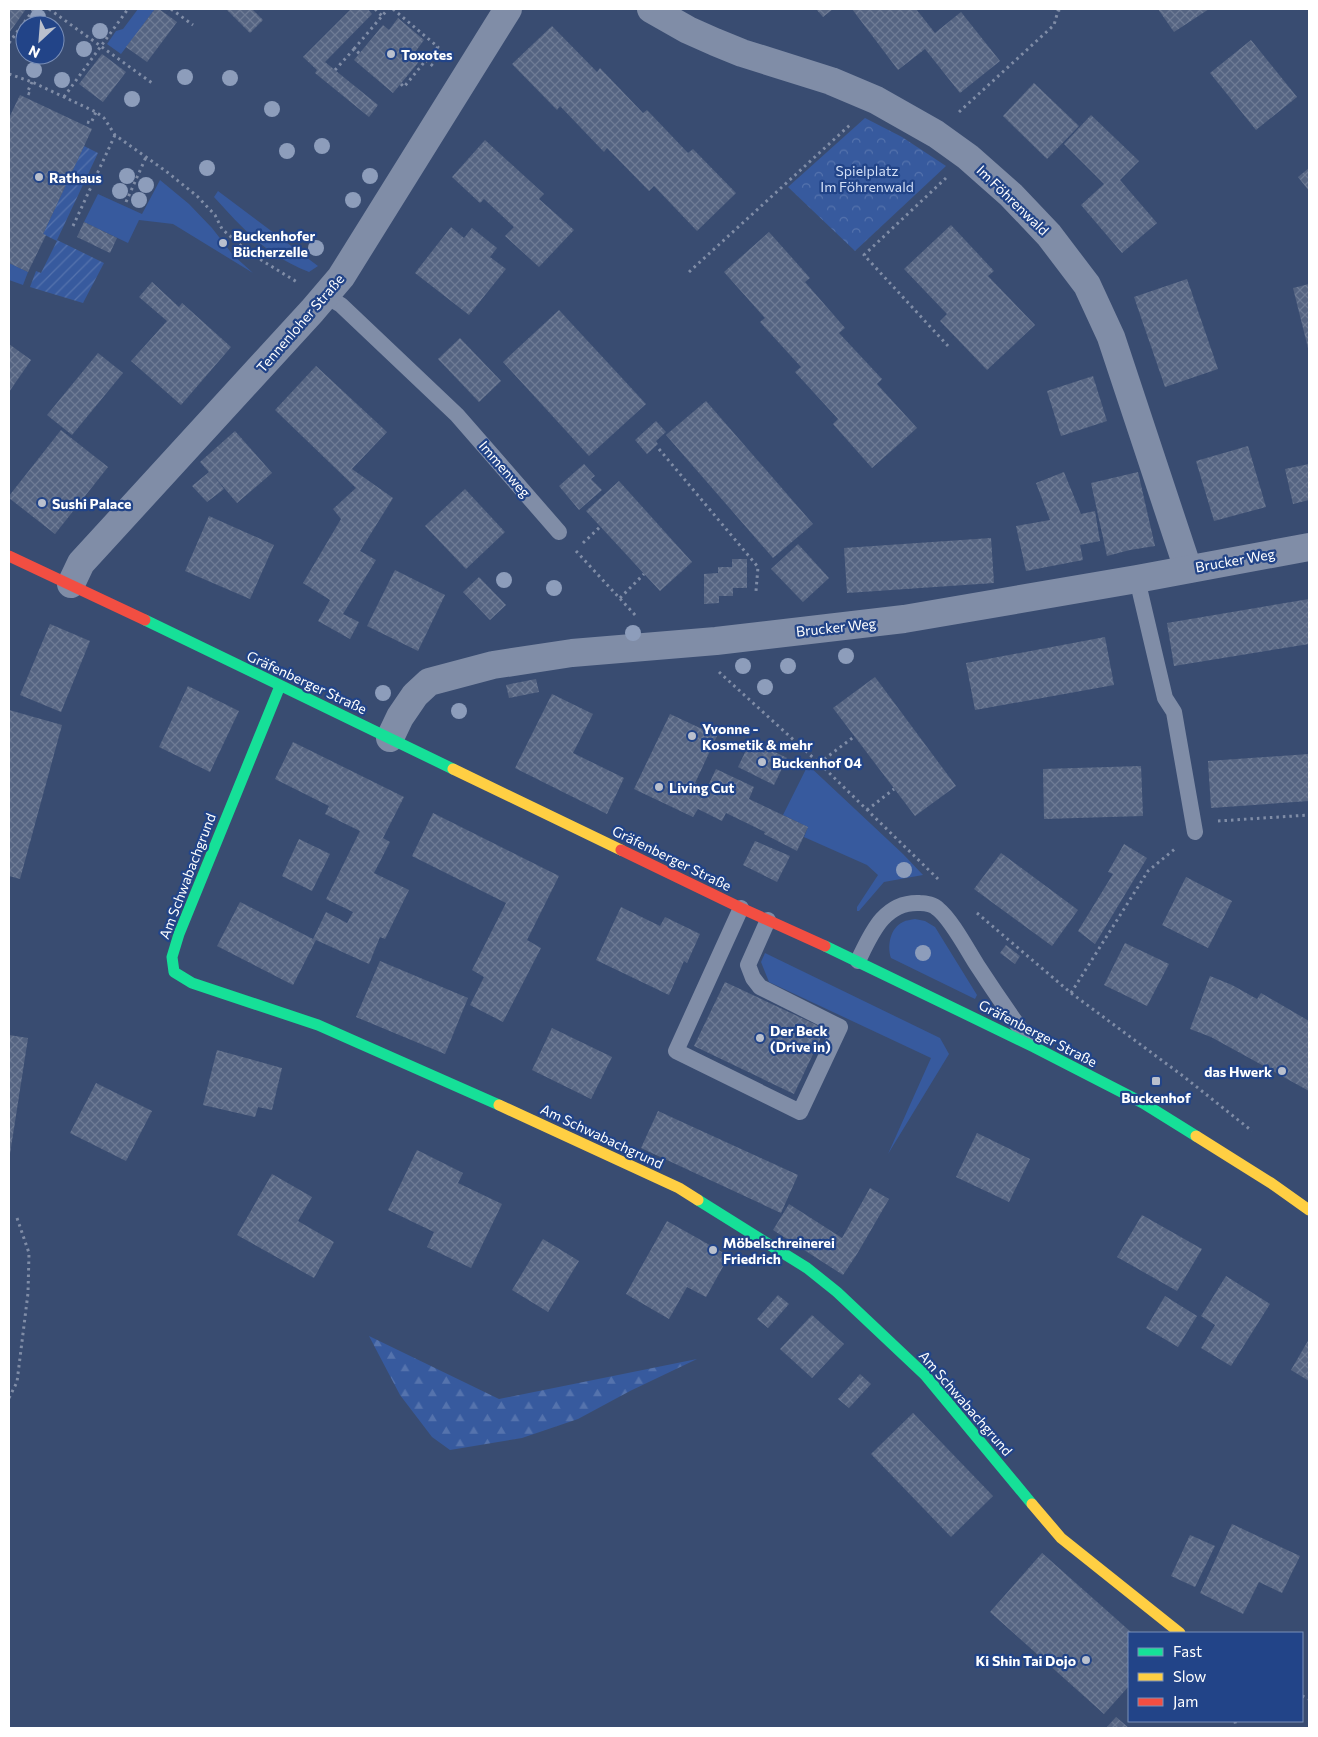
<svg xmlns="http://www.w3.org/2000/svg" width="1318" height="1737" font-family="Commissioner,sans-serif">
  <style>
    .grass { fill: #375a9e }
    .forest { fill: url(#forest-firs) }
    .park { fill: url(#park-crowns) }
    .garden { fill: url(#garden-furrows) }
    .building { fill: url(#building-cross-hatch) }
    .lines { fill: none; stroke-linecap: round; stroke-linejoin: round }
    .path { stroke: #808da7; stroke-width: 3; stroke-dasharray: 2.5 4; stroke-linecap: butt }
    .lane { stroke: #808da7; stroke-width: 16 }
    .street { stroke: #808da7; stroke-width: 28 }
    .fast { stroke: #16e098; stroke-width: 11 }
    .slow { stroke: #ffcf43; stroke-width: 11 }
    .jam { stroke: #f24e42; stroke-width: 11 }
    .tree { fill: #8d9dbb }
    .poi-dot { fill: #bac0cd; stroke: #248; stroke-width: 2 }
    .labels { text-anchor: middle; dominant-baseline: central; stroke-width: 4.5; stroke-linejoin: round; paint-order: stroke }
    .poi-label { font-size: 14px; font-weight: bold; fill: #fff; stroke: #248; text-anchor: start }
    .park-label { font-size: 14px; fill: #d2dff7; stroke: #248 }
    .street-label { font-size: 14px; fill: #fff; stroke: #248 }
  </style>
  <defs>
    <pattern id="forest-firs" width="22" height="20" patternUnits="userSpaceOnUse" patternTransform="scale(1.25)"><rect width="22" height="20" fill="#375a9e"/><path d="M5 1l3.5 6h-7zM16 11l3.5 6h-7z" fill="#5573ad"/></pattern>
    <pattern id="park-crowns" width="20" height="18" patternUnits="userSpaceOnUse" patternTransform="scale(1.25)"><rect width="20" height="18" fill="#375a9e"/><path d="M2 6a3 3 0 1 1 6 0M12 15a3 3 0 1 1 6 0" fill="none" stroke="#5573ad"/></pattern>
    <pattern id="garden-furrows" width="10" height="10" patternUnits="userSpaceOnUse" patternTransform="scale(1.25)"><rect width="10" height="10" fill="#375a9e"/><path d="M-1 1l2-2M0 10L10 0M9 11l2-2" fill="none" stroke="#5573ad"/></pattern>
    <pattern id="building-cross-hatch" width="8" height="8" patternUnits="userSpaceOnUse" patternTransform="scale(1.25)"><rect width="8" height="8" fill="#556482"/><path d="M0 0l8 8M0 8l8-8" fill="none" stroke="#6e7b95"/></pattern>
  </defs>
  <rect width="100%" height="100%" fill="#394c71"/>
  <g class="grass">
    <path d="M138,9H155L121,54L107,44L116,31L123,29Z"/>
    <path d="M160,180L189,204L212,228L233,255L253,273L173,224L139,220L128,243L84,222L98,194L142,214Z"/>
    <path d="M218,191L318,266L309,272C266,255 244,230 214,197Z"/>
    <path d="M9,263L28,272L23,285L9,280Z"/>
    <path d="M808,765L903,854L923,875L884,882L859,911H857V907L878,875L867,865L804,837L808,827L783,815Z"/>
    <path d="M915,919L925,921L935,927L977,995L975,999L891,958C887,946 890,928 903,922C906,920 911,920 915,919Z"/>
    <path d="M765,953L940,1038L949,1054L888,1154L931,1058L769,982L761,962Z"/>
  </g>
  <path class="forest" d="M369,1336L499,1399L697,1359L630,1391L578,1419L522,1438L450,1450L432,1437L400,1395Z"/>
  <path class="park" d="M865,118L902,137L946,166L855,251L788,187Z"/>
  <path class="garden" d="M84,146L98,153L57,240L104,263L83,303L30,287L36,271L41,273L57,241L43,234Z"/>
  <g class="building">
    <path d="M9,9H26L9,33Z"/>
    <path d="M155,9H159L177,22L147,62L126,47Z"/>
    <path d="M226,9H252L263,20L250,33Z"/>
    <path d="M351,9H368L372,14L325,62L378,105L369,117L315,73L317,70L303,57Z"/>
    <path d="M816,9H833L823,17Z"/>
    <path d="M852,9H916L935,33L961,12L1000,61L960,93L925,49L898,70Z"/>
    <path d="M1158,9H1209L1174,32Z"/>
    <path d="M398,18L424,40L415,52L422,58L393,93L354,60L383,25L389,30Z"/>
    <path d="M552,26L597,72L600,68L643,113L647,110L688,153L693,149L736,193L697,231L654,186L649,191L607,148L604,152L560,106L557,110L512,64Z"/>
    <path d="M1251,40L1297,97L1256,130L1210,73Z"/>
    <path d="M102,54L126,72L103,102L79,84Z"/>
    <path d="M1034,83L1079,126L1047,159L1003,116Z"/>
    <path d="M20,95L92,129L43,234L46,235L28,272L9,263V118Z"/>
    <path d="M1091,115L1139,161L1120,180L1157,223L1122,253L1081,205L1104,184L1064,144Z"/>
    <path d="M485,140L544,194L539,199L574,230L539,267L505,236L514,227L484,199L480,203L452,177Z"/>
    <path d="M1309,168V191L1298,177Z"/>
    <path d="M84,222L117,238L110,253L77,237Z"/>
    <path d="M951,225L994,271L988,276L1035,325L987,370L940,321L947,314L904,269Z"/>
    <path d="M451,227L464,238L472,228L497,248L490,257L506,269L469,315L415,273Z"/>
    <path d="M769,232L810,278L805,282L845,328L839,333L882,379L877,384L917,428L872,468L833,424L838,419L795,372L801,367L760,322L765,318L724,272Z"/>
    <path d="M1187,279L1218,369L1165,387L1134,297Z"/>
    <path d="M152,282L179,307L182,303L231,347L181,405L131,361L167,321L139,297Z"/>
    <path d="M1309,284V352L1293,288Z"/>
    <path d="M559,310L646,404L589,456L503,362Z"/>
    <path d="M460,338L501,381L479,402L438,359Z"/>
    <path d="M9,344L31,360L9,392Z"/>
    <path d="M98,353L123,373L72,435L47,415Z"/>
    <path d="M316,366L387,432L352,469L393,498L360,551L376,560L343,614L359,622L350,639L318,621L330,600L303,583L341,519L333,509L356,488L275,410Z"/>
    <path d="M1093,376L1107,421L1061,436L1047,391Z"/>
    <path d="M706,401L813,524L773,558L666,435Z"/>
    <path d="M656,421L666,432L656,441L658,444L647,454L635,440Z"/>
    <path d="M61,430L108,467L55,534L9,498V496Z"/>
    <path d="M235,431L272,473L237,503L213,475L224,489L207,502L192,486L209,472L200,462Z"/>
    <path d="M1248,446L1266,507L1214,521L1196,461Z"/>
    <path d="M584,464L595,476L591,479L602,490L579,510L559,486Z"/>
    <path d="M1309,464V500L1293,504L1285,469Z"/>
    <path d="M1064,472L1081,514L1095,511L1100,541L1080,545L1083,560L1026,571L1016,526L1050,520L1036,483Z"/>
    <path d="M1138,472L1155,546L1130,550L1107,556L1091,483Z"/>
    <path d="M619,481L692,562L660,591L586,511Z"/>
    <path d="M465,489L505,532L466,569L425,526Z"/>
    <path d="M209,516L274,545L250,599L185,571Z"/>
    <path d="M991,538L994,583L847,593L844,548Z"/>
    <path d="M798,544L829,578L803,602L771,569Z"/>
    <path d="M732,559H747V588H733V596H719V603L704,604V574L718,573V567H732Z"/>
    <path d="M395,570L445,595L418,651L367,626Z"/>
    <path d="M479,577L506,605L490,620L463,592Z"/>
    <path d="M1309,599V644L1174,666L1167,623Z"/>
    <path d="M50,624L90,641L61,712L20,695Z"/>
    <path d="M1105,637L1114,685L975,710L966,663Z"/>
    <path d="M875,677L956,786L915,816L833,708Z"/>
    <path d="M536,679L539,692L509,698L506,685Z"/>
    <path d="M188,686L239,711L210,772L159,747Z"/>
    <path d="M552,694L593,714L573,753L624,778L607,814L515,768Z"/>
    <path d="M9,710L62,725L20,879L9,876Z"/>
    <path d="M670,714L717,736L695,783L707,788L716,769L754,787L749,799L808,827L797,851L764,834L765,832L726,813L722,821L698,809L693,817L634,789Z"/>
    <path d="M751,740L787,758L774,785L738,767Z"/>
    <path d="M293,742L404,797L383,838L390,842L374,873L409,890L385,939L380,937L369,964L316,940L293,985L217,946L240,902L313,939L326,912L347,923L353,912L326,899L360,831L325,814L329,806L275,779Z"/>
    <path d="M1309,754V801L1211,808L1208,761Z"/>
    <path d="M1141,766L1143,816L1044,819L1043,769Z"/>
    <path d="M433,813L559,876L527,940L541,948L503,1022L470,1005L484,977L472,970L506,903L412,856Z"/>
    <path d="M299,839L330,854L312,891L282,876Z"/>
    <path d="M755,841L790,856L777,882L743,865Z"/>
    <path d="M1124,844L1147,858L1095,944L1078,931L1113,874L1108,872Z"/>
    <path d="M1001,853L1078,910L1052,946L974,889Z"/>
    <path d="M1186,877L1232,901L1208,948L1162,925Z"/>
    <path d="M621,907L660,926L665,917L700,934L687,963L684,961L669,995L596,960Z"/>
    <path d="M1125,943L1169,964L1147,1006L1104,985Z"/>
    <path d="M1006,945L1020,956L1015,964L1000,953Z"/>
    <path d="M380,961L468,998L445,1054L356,1017Z"/>
    <path d="M1210,976L1232,985L1257,999L1261,993L1309,1021V1091L1211,1037L1190,1029Z"/>
    <path d="M725,982L825,1029L794,1094L694,1046Z"/>
    <path d="M552,1028L612,1057L591,1099L532,1070Z"/>
    <path d="M9,1035L28,1038L10,1154H9Z"/>
    <path d="M217,1050L282,1068L272,1110L258,1107L255,1117L203,1105Z"/>
    <path d="M96,1083L152,1111L126,1161L70,1133Z"/>
    <path d="M658,1111L798,1175L781,1213L641,1148Z"/>
    <path d="M977,1133L1030,1159L1009,1202L956,1177Z"/>
    <path d="M417,1150L463,1173L458,1183L502,1204L471,1268L427,1247L434,1232L388,1210Z"/>
    <path d="M272,1174L312,1197L298,1221L334,1242L314,1278L237,1235Z"/>
    <path d="M870,1188L889,1199L857,1254L843,1275L773,1230L789,1204L842,1238Z"/>
    <path d="M1142,1215L1202,1249L1177,1291L1117,1257Z"/>
    <path d="M667,1221L729,1256L706,1297L687,1287L669,1319L626,1294Z"/>
    <path d="M543,1239L579,1261L548,1312L512,1290Z"/>
    <path d="M1226,1276L1270,1304L1231,1366L1201,1348L1215,1325L1201,1316Z"/>
    <path d="M778,1295L789,1304L768,1328L757,1319Z"/>
    <path d="M1165,1296L1197,1316L1178,1347L1146,1328Z"/>
    <path d="M812,1315L844,1344L812,1378L780,1349Z"/>
    <path d="M1309,1339V1381L1291,1370Z"/>
    <path d="M860,1374L871,1384L849,1408L838,1399Z"/>
    <path d="M913,1413L993,1496L951,1537L871,1454Z"/>
    <path d="M1232,1524L1300,1556L1282,1593L1259,1582L1243,1614L1200,1593Z"/>
    <path d="M1190,1535L1215,1546L1195,1587L1171,1576Z"/>
    <path d="M1042,1553L1132,1633H1129V1686L1104,1714L990,1612Z"/>
    <path d="M1116,1717L1129,1728H1106Z"/>
  </g>
  <g class="lines">
    <g class="path">
      <path d="M49,9L152,83"/>
      <path d="M171,9L193,25"/>
      <path d="M375,9L382,16"/>
      <path d="M393,9L438,47L426,60"/>
      <path d="M9,43L34,9"/>
      <path d="M354,49L388,9"/>
      <path d="M335,70L354,49L360,54"/>
      <path d="M9,74L32,82L96,112L104,118L115,135L167,172L197,196L215,215L222,229L248,252L297,282"/>
      <path d="M401,84L404,87L426,60L434,67"/>
      <path d="M30,94L27,93L32,82"/>
      <path d="M64,97L128,9"/>
      <path d="M959,112L1054,25L1058,11L1061,9"/>
      <path d="M87,122L91,123L96,112"/>
      <path d="M946,178L864,255L948,346"/>
      <path d="M126,202L146,157"/>
      <path d="M73,226L115,135"/>
      <path d="M689,272L852,123"/>
      <path d="M659,449L758,567L756,591"/>
      <path d="M583,543L601,526"/>
      <path d="M576,551L636,616"/>
      <path d="M620,598L644,574"/>
      <path d="M719,672L819,763L938,879"/>
      <path d="M819,763L855,736"/>
      <path d="M867,810L894,789"/>
      <path d="M1218,821L1309,815"/>
      <path d="M977,913L1071,993L1183,1076L1252,1131"/>
      <path d="M1071,993L1148,871L1176,848"/>
      <path d="M9,1398L17,1382L28,1293L29,1253L17,1218"/>
      <path d="M1302,1696L1309,1699"/>
      <path d="M1235,1721L1236,1728"/>
    </g>
    <g class="lane">
      <path d="M326,296L341,305L457,415L559,532"/>
      <path d="M1137,579L1165,698L1174,712L1195,832"/>
      <path d="M741,908L676,1051L800,1112L840,1027L760,987L753,978L748,965L768,920"/>
      <path d="M858,961C871,934 884,901 920,903C926,903 934,905 938,909C951,919 968,951 977,965C994,991 1011,1016 1029,1041"/>
    </g>
    <g class="street">
      <path d="M651,9L688,30L715,42L742,53L831,81L876,100L936,134L968,157L1011,195L1049,235L1087,285L1111,337L1188,569"/>
      <path d="M71,584L81,563L312,311L341,277L508,9"/>
      <path d="M390,738L400,717L415,695L429,682L493,665L572,653L716,641L904,619L1137,579L1309,547"/>
    </g>
    <g class="fast">
      <path d="M145,620L453,769"/>
      <path d="M280,686L179,934L172,957L174,972L192,983L318,1025L499,1105"/>
      <path d="M825,946L1034,1047L1143,1103L1196,1136"/>
      <path d="M698,1200L807,1268L837,1292L925,1375L1032,1504"/>
    </g>
    <g class="slow">
      <path d="M453,769L621,850"/>
      <path d="M499,1105L679,1188L698,1200"/>
      <path d="M1196,1136L1271,1183L1309,1210"/>
      <path d="M1032,1504L1061,1538L1180,1633"/>
    </g>
    <g class="jam">
      <path d="M9,556L145,620"/>
      <path d="M621,850L741,908L825,946"/>
    </g>
  </g>
  <g class="tree">
    <circle cx="38" cy="17" r="8"/>
    <circle cx="100" cy="31" r="8"/>
    <circle cx="84" cy="49" r="8"/>
    <circle cx="34" cy="70" r="8"/>
    <circle cx="185" cy="77" r="8"/>
    <circle cx="230" cy="78" r="8"/>
    <circle cx="62" cy="80" r="8"/>
    <circle cx="132" cy="99" r="8"/>
    <circle cx="272" cy="109" r="8"/>
    <circle cx="322" cy="146" r="8"/>
    <circle cx="287" cy="151" r="8"/>
    <circle cx="207" cy="168" r="8"/>
    <circle cx="127" cy="176" r="8"/>
    <circle cx="370" cy="176" r="8"/>
    <circle cx="146" cy="185" r="8"/>
    <circle cx="120" cy="191" r="8"/>
    <circle cx="139" cy="200" r="8"/>
    <circle cx="353" cy="200" r="8"/>
    <circle cx="316" cy="248" r="8"/>
    <circle cx="504" cy="580" r="8"/>
    <circle cx="554" cy="588" r="8"/>
    <circle cx="633" cy="633" r="8"/>
    <circle cx="846" cy="656" r="8"/>
    <circle cx="743" cy="666" r="8"/>
    <circle cx="788" cy="666" r="8"/>
    <circle cx="765" cy="687" r="8"/>
    <circle cx="383" cy="693" r="8"/>
    <circle cx="459" cy="711" r="8"/>
    <circle cx="904" cy="870" r="8"/>
    <circle cx="923" cy="953" r="8"/>
  </g>
  <g class="poi-dot">
    <circle cx="391" cy="54" r="5"/>
    <circle cx="39" cy="177" r="5"/>
    <circle cx="223" cy="243" r="5"/>
    <circle cx="42" cy="503" r="5"/>
    <circle cx="692" cy="736" r="5"/>
    <circle cx="762" cy="762" r="5"/>
    <circle cx="659" cy="787" r="5"/>
    <circle cx="760" cy="1038" r="5"/>
    <circle cx="1282" cy="1071" r="5"/>
    <rect x="1151" y="1076" width="10" height="10" rx="2.5"/>
    <circle cx="713" cy="1250" r="5"/>
    <circle cx="1086" cy="1660" r="5"/>
  </g>
  <g class="labels">
    <g class="poi-label">
      <text x="401" y="54">Toxotes</text>
      <text x="49" y="177">Rathaus</text>
      <text x="233" y="235">Buckenhofer<tspan x="233" dy="16">Bücherzelle</tspan></text>
      <text x="52" y="503">Sushi Palace</text>
      <text x="702" y="728">Yvonne -<tspan x="702" dy="16">Kosmetik &amp; mehr</tspan></text>
      <text x="772" y="762">Buckenhof 04</text>
      <text x="669" y="787">Living Cut</text>
      <text x="770" y="1030">Der Beck<tspan x="770" dy="16">(Drive in)</tspan></text>
      <text x="1272" y="1071" text-anchor="end">das Hwerk</text>
      <text x="1156" y="1097" text-anchor="middle">Buckenhof</text>
      <text x="723" y="1242">Möbelschreinerei<tspan x="723" dy="16">Friedrich</tspan></text>
      <text x="1076" y="1660" text-anchor="end">Ki Shin Tai Dojo</text>
    </g>
    <g class="park-label">
      <text x="867" y="170">Spielplatz<tspan x="867" dy="16">Im Föhrenwald</tspan></text>
    </g>
    <g class="street-label">
      <text transform="translate(1013 200) rotate(44)">Im Föhrenwald</text>
      <text transform="translate(300 323) rotate(-49)">Tennenloher Straße</text>
      <text transform="translate(505 469) rotate(49)">Immenweg</text>
      <text transform="translate(1235 560) rotate(-10)">Brucker Weg</text>
      <text transform="translate(836 627) rotate(-6)">Brucker Weg</text>
      <text transform="translate(307 682) rotate(25)">Gräfenberger Straße</text>
      <text transform="translate(672 858) rotate(26)">Gräfenberger Straße</text>
      <text transform="translate(187 876) rotate(-69)">Am Schwabachgrund</text>
      <text transform="translate(1038 1033) rotate(27)">Gräfenberger Straße</text>
      <text transform="translate(602 1136) rotate(25)">Am Schwabachgrund</text>
      <text transform="translate(966 1403) rotate(49)">Am Schwabachgrund</text>
    </g>
  </g>
  <rect width="1318" height="1737" fill="none" stroke="#ffffff" stroke-width="20"/>
  <rect x="1128" y="1632" width="175" height="90" fill="#224488" stroke="#7a8fb8"/>
  <rect x="1138" y="1648" width="25" height="8" fill="#16e098" stroke="#7a8fb8"/>
  <text x="1173" y="1657" font-size="15" fill="#ffffff">Fast</text>
  <rect x="1138" y="1673" width="25" height="8" fill="#ffcf43" stroke="#7a8fb8"/>
  <text x="1173" y="1682" font-size="15" fill="#ffffff">Slow</text>
  <rect x="1138" y="1698" width="25" height="8" fill="#f24e42" stroke="#7a8fb8"/>
  <text x="1173" y="1707" font-size="15" fill="#ffffff">Jam</text>
  <g transform="translate(40 40) rotate(206)"><circle r="24" fill="#224488" stroke="#7a8fb8"/>
  <path d="M0-4L9 19L0 12L-9 19Z" fill="#bac0cd"/>
  <text y="-8" font-size="14" font-weight="bold" text-anchor="middle" fill="#ffffff">N</text>
  </g>
</svg>
